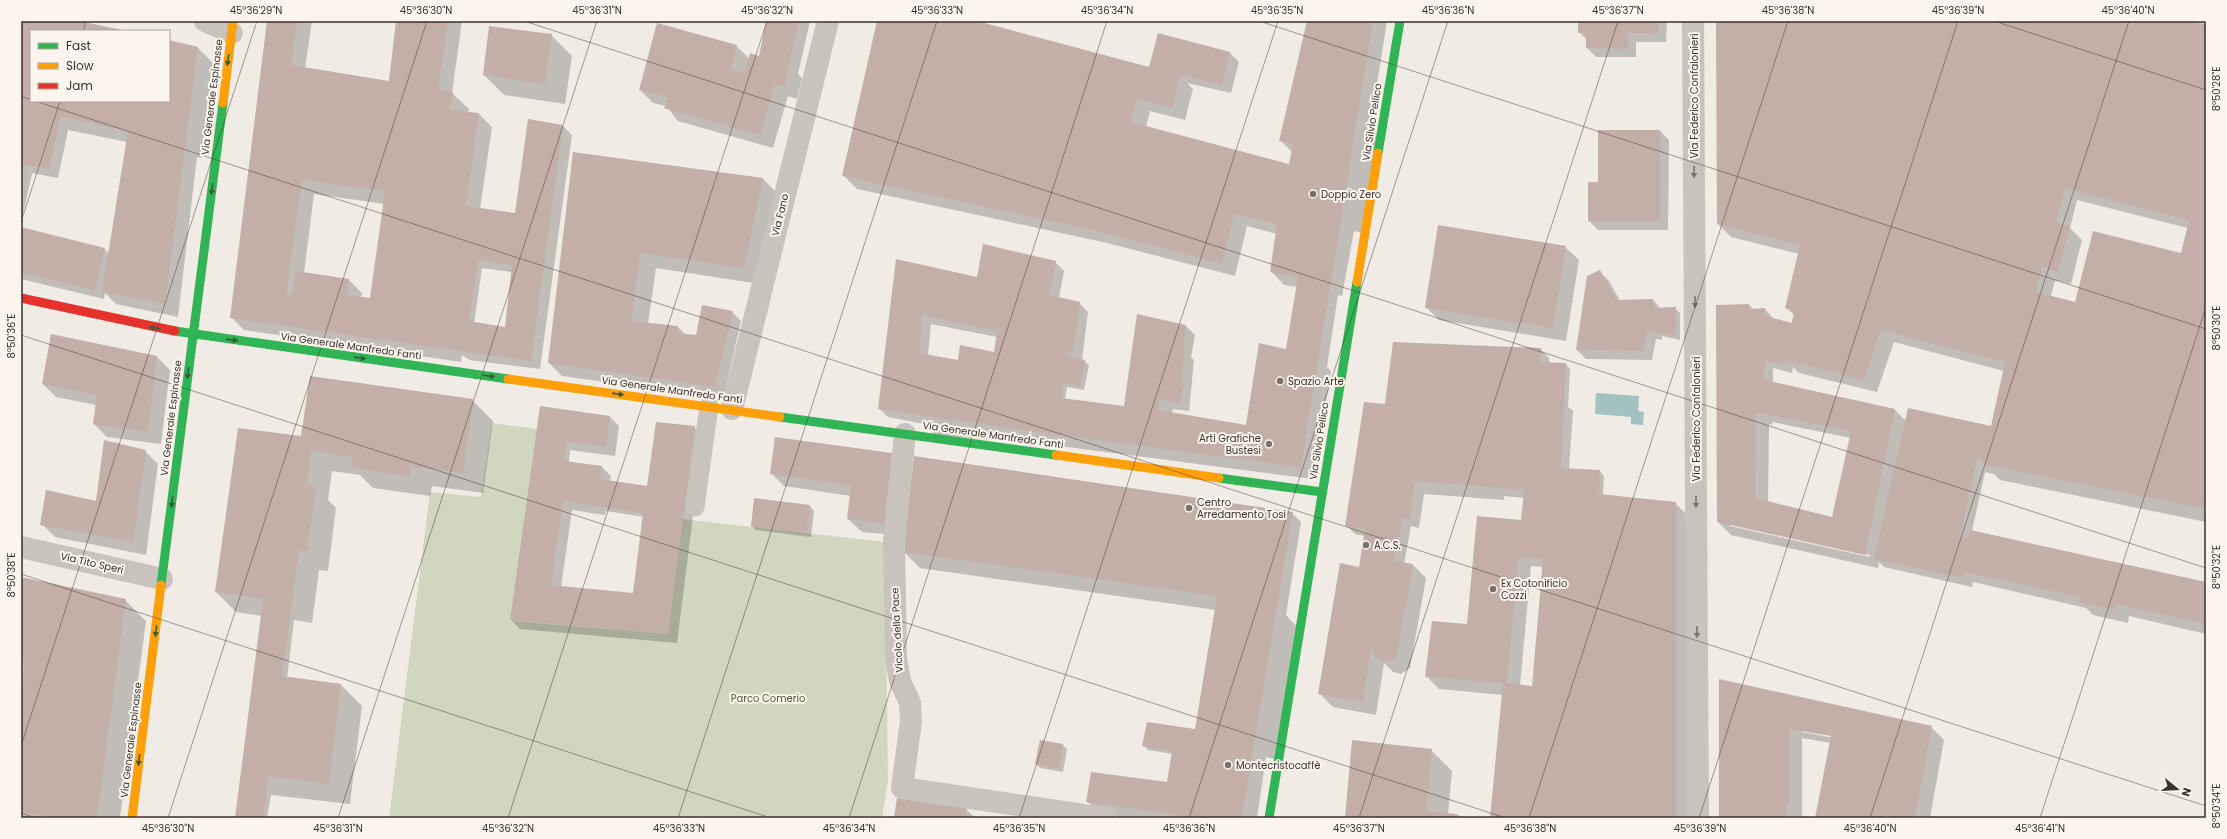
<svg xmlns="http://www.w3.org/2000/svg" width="2227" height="839" font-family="Poppins,sans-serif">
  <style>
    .green { fill: #d1d6bf }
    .water { fill: #a1c2c1 }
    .shadow { fill: #0003; fill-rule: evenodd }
    .building { fill: #c3afa7; fill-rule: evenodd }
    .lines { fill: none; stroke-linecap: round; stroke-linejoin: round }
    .lane { stroke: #c9c3be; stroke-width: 19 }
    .street { stroke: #c9c3be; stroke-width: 22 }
    .fast { stroke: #30b455; stroke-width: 9 }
    .slow { stroke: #ff9f0a; stroke-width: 9 }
    .jam { stroke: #e5322d; stroke-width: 9 }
    .oneway { fill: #375e3a }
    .oneway2 { fill: #7b726d }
    .ticks { fill: none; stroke: #3b302b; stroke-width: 1; stroke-opacity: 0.45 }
    .poi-dot { fill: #7a716c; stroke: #fbf5ee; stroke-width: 1.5 }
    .labels { text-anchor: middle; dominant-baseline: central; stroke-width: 4; stroke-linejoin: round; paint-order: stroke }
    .street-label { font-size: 10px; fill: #3b302b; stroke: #fbf5ee }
    .poi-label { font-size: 10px; fill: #3b302b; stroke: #fbf5ee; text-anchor: start }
    .park-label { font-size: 10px; fill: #4a5a2e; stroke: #fbf5ee }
    .neatline { fill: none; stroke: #3b302b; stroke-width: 1.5 }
    .ticks-label { font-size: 10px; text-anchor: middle; fill: #3b302b }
  </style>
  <rect width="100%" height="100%" fill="#f0ebe5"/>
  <path class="green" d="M492,423L537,429L510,621L668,634L682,519L885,542L888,781L882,818H389L430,492L481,497Z"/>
  <path class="water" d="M1596,393L1639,396L1638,411L1644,412L1643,425L1631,424V417L1595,414Z"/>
  <g class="shadow">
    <path d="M21,21H74L120,31H31V101H169V41L198,48L214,64L201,158L197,157L178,317L116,304L105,293L104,299L21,279V228L104,249L109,254L127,142L68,130L58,178L32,173L21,223Z"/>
    <path d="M268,21H312L305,68L389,82L397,22L391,21H462L452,93L469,109L468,113L479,114L492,127L480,209L516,216L563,126L572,135L540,369L470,360L462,355L461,362L244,330L231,317ZM314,194L385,204L371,299L361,298L362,293L349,280L304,273ZM482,268L512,272L506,328L474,323Z"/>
    <path d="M767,21H810L798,74L802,78L797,99L788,96L773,148L678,121L666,106L653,103L640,90L736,46L750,59L762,58Z"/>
    <path d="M879,21H974L1150,68L1230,53L1239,62L1231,93L1187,83L1193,89L1185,120L1150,111L1146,127L1290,165L1292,152L1280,140L1309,21H1387L1370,129L1378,136L1362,233L1354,231L1342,296L1338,295L1327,367L1331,371L1313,479L1052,445L935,435L924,424L888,417L879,408L892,296L1055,262L1064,271L1059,298L1079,303L1088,312L1082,360L1089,365L1084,390L1067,387L1065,400L1125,407L1186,326L1195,335L1191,357L1194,360L1189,411L1173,409L1172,413L1247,426L1287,350L1297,287L1284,285L1271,271L1277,234L1247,226L1235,276L1107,243L857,189L844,176ZM931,324L997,337V354L959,361L928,356ZM1036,386H1038L1031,436H1029Z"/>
    <path d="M1579,21H1667L1666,42H1636V57H1596L1587,48V40L1579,32Z"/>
    <path d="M1717,21H2183L2206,25V522L2000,480L1994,474L1985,472L1972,531L2206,583V634L2129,616L2128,623L2093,615L2086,608L1973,582L1972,587L1884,567L1879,562L1878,568L1731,535L1718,522L1749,305L1754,310L1765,309L1774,319L1792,324L1794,315L1786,308L1799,254L1731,237L1718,224ZM2077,200L2188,228L2181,254L2075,303L2051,296L2055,280L2071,284L2082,240L2070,228ZM1894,342L2004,371L1994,428L1906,421L1895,410L1773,383V368L1792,373L1793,367L1799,373L1877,392ZM1772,422L1851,438L1833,518L1768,503L1769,424L1772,425ZM1730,524L1870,555V557L1730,526Z"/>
    <path d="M551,35L572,56L565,104L504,95L484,75Z"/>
    <path d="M1660,131L1669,140L1668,230H1598L1589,221L1599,183Z"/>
    <path d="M574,153L763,179L779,195L760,284L656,268L648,324L678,327L686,335L697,336L732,312L741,321L724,396L684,390L683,393L562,376L549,363Z"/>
    <path d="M1565,247L1579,260L1566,341L1439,320L1426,307Z"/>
    <path d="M1599,271L1609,281L1620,301L1653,300L1661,309L1675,308L1680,313V340L1662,336V340L1656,339L1652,360L1586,359L1577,350Z"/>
    <path d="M1540,349L1549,358V364H1566L1570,369L1568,407L1573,411L1569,469L1600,471L1604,476L1603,496L1675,503L1688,516L1689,818H1491L1503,695L1439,689L1426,676L1468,625L1522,522L1524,498L1504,496V500L1424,494L1419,528L1411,526L1404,564L1413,565L1426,578L1410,668L1401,674L1393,672L1384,663L1376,715L1333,707L1320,694L1363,568L1365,536L1355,534L1346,525L1386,405ZM1531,566L1543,567L1533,687L1520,686Z"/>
    <path d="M157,357L170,370L161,444L107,437L94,424L96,405L56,397L43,384Z"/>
    <path d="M472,400L493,421L483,493L432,486L430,496L373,488L360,475L332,471L328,500L336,508L328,571L319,570L312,623L294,620L287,679L341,685L362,706L350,804L271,795L267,818H236L262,616L236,612L216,592L302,438Z"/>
    <path d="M610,417L619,426L615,456L570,450L569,462L602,467L611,476L610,482L648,487L694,427L703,436L677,643L520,629L511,620L534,456ZM572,510L605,515L606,511L644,517L634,594L561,587Z"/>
    <path d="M145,451L158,464L146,555L55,537L42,524L97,503Z"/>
    <path d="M891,454L904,467L896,535L862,532L848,519L851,496L784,486L771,473Z"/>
    <path d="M810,506L814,511L811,537L756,530L752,526Z"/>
    <path d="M1292,513L1301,522L1286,615L1297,627L1275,759L1266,757L1257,818H1125L1100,814L1087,801L1168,783L1173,754L1148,750L1144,746L1198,731L1216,610L920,568L904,552Z"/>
    <path d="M21,578L125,600L146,621L120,818H21V702L24,679L21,678Z"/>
    <path d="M1720,680L1931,727L1944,740L1930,818H1816L1831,743L1802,738V818H1720ZM1802,730L1836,736L1835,738L1802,732Z"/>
    <path d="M1041,741L1063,745L1067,749L1063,772L1040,768L1036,764Z"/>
    <path d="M1431,750L1452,771L1448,814L1459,818H1346Z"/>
    <path d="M966,809L975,818H895Z"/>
  </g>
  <g class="building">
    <path d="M21,21H79L122,30L31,31V101H169V40L198,47L165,304L102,292L128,131L61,116L49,169L21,164Z"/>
    <path d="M267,21H297L291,65L389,81L396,21H448L438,90L453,92L450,110L479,113L466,206L515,213L528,119L563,125L531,361L230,318ZM302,180L385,191L370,298L347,295L349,279L296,271L292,295L286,294ZM478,260L512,265L505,327L469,321Z"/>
    <path d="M766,21H799L784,87L775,84L760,135L664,108L668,97L639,90L657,23L737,45L731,69L745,73L750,53L759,56Z"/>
    <path d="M877,21H977L1149,67L1158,33L1230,52L1222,85L1180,75L1172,108L1137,98L1131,122L1289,164L1293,144L1279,141L1307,21H1373L1301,467L1030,431L878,409L896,259L977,277L983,244L1056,261L1049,295L1080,302L1073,353L1067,352L1066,356L1085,360L1080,386L1063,383L1061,398L1124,406L1137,314L1186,325L1183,349L1185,350L1181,381H1184L1180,403L1159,399L1158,410L1246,425L1259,343L1286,349L1298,277L1270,272L1277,224L1234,214L1222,264L1093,230L842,176ZM922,315L997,331L994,352L960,345L958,360L919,353Z"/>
    <path d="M1578,21H1658V34L1628,33V49L1586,48V33H1578Z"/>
    <path d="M1716,21H2188L2206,24V509L1982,464L1983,460L1977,458L1960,536L1968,538L1970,530L2206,582V624L2116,604L2115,610L2079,602L2080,597L1964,572L1963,578L1874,559L1908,408L1991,426L2005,362L1881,330L1864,380L1785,360L1783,365L1765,360L1764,380L1895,409L1865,555L1717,522L1716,305L1749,304V309L1765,308V316L1792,323L1794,311L1785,308L1800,245L1717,224ZM2065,188L2189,220L2181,253L2093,231L2075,302L2036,292L2042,267L2058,272L2070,226L2056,223ZM1756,412L1851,431L1832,517L1755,498Z"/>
    <path d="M489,26L552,34L545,84L483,75Z"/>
    <path d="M1598,130H1660V221H1588V182H1598Z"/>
    <path d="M573,152L763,178L744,268L640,253L631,321L678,326L677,333L696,335L702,305L733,311L715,387L548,363Z"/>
    <path d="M1438,225L1566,246L1553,328L1425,308Z"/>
    <path d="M21,227L105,248L95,290L21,273Z"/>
    <path d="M1600,270L1617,300L1653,299L1654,308L1676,307V336L1647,331L1643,351L1576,350L1587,276Z"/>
    <path d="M51,334L157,356L148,432L93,424L97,395L42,384Z"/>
    <path d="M1393,342L1541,348L1540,362L1566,363L1561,468L1600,470L1599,494L1676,502V818H1490L1503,683L1425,677L1432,621L1467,624L1477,516L1521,520L1524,490L1415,481L1410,519L1402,518L1394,561L1413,564L1397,655L1391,661H1383L1375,656L1371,647L1363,702L1318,694L1340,563L1359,567L1365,529L1345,526L1364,402L1385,404ZM1518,558L1543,559L1532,686L1507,683Z"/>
    <path d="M310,376L473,399L463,473L411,466L410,476L351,468L352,457L311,451L307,485L316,487L307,551L299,550L282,676L341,684L329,784L269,776L263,818H235L263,599L215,592L238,428L301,436Z"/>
    <path d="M540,406L610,416L606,447L566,441L564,461L602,466L600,479L647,486L656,422L695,426L668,634L510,620ZM563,501L643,513L633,593L551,585Z"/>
    <path d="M775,437L892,453L884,523L847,519L851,485L770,474Z"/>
    <path d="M104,440L146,450L133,542L40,525L46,490L96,501Z"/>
    <path d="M914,456L1293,512L1242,818H1200L1086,802L1091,772L1167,782L1172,751L1142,746L1147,722L1195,729L1217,596L903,552Z"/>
    <path d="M754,498L810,505L807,533L751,526Z"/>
    <path d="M21,577L126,599L97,818H59L21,813V694L25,663L21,662Z"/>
    <path d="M1719,679L1932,726L1915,818H1815L1831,736L1789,729L1790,805H1787V818H1719Z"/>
    <path d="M1040,740L1063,744L1059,769L1035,764Z"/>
    <path d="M1352,740L1432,749L1426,811L1456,814L1464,818H1345Z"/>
    <path d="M897,798L967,808L965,818H894Z"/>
  </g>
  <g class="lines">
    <path class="lane" d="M695,507L709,406"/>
    <g class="street">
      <path d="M205,21L232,33"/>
      <path d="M1693,21L1698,818"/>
      <path d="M732,409L828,21"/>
      <path d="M905,434L894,542L896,658L900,681L910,703L911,721L902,788L1104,818"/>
      <path d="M21,547L162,579"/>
    </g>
    <g class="fast">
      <path d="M1378,153L1400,21"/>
      <path d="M175,331L508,379"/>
      <path d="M780,417L1056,455"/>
      <path d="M1219,478L1322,492"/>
      <path d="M161,585L223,103"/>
      <path d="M1269,818L1357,282"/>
    </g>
    <g class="slow">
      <path d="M223,103L233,21"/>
      <path d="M1357,282L1378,153"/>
      <path d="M508,379L780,417"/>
      <path d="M1056,455L1219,478"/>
      <path d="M132,818L161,585"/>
    </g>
    <path class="jam" d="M21,298L175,331"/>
  </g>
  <defs><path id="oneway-solid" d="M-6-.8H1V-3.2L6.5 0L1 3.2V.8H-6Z"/></defs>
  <g class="oneway">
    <use href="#oneway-solid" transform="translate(228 60) rotate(97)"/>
    <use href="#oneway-solid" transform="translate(212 189) rotate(97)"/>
    <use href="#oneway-solid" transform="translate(155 328) rotate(-168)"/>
    <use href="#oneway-solid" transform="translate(232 340) rotate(8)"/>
    <use href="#oneway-solid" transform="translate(360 358) rotate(8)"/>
    <use href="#oneway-solid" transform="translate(188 373) rotate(97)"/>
    <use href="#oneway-solid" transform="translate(489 376) rotate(8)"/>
    <use href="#oneway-solid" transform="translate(618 394) rotate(8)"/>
    <use href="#oneway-solid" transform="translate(172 502) rotate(97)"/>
    <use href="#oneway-solid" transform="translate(156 631) rotate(97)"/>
    <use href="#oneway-solid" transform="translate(139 760) rotate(97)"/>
  </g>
  <g class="oneway2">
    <use href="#oneway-solid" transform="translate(1694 172) rotate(90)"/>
    <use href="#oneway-solid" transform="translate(1695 302) rotate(90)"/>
    <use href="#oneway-solid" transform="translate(1696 502) rotate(90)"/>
    <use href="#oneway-solid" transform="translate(1697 632) rotate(90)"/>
  </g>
  <path class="ticks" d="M524,21L2206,568M1259,21L2206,329M1994,21L2206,90M83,31L86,21M21,96L31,100M35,101L2206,806M21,222L60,101M21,335L1506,818M21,574L771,818M21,746L257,21M21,813L36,818M168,818L427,21M338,818L597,21M508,818L767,21M678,818L937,21M849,818L1107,21M1019,818L1278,21M1189,818L1448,21M1359,818L1618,21M1529,818L1788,21M1699,818L1958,21M1870,818L2129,21M2040,818L2206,307"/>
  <g class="poi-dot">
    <circle cx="1313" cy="194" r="4"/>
    <circle cx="1280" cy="381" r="4"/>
    <circle cx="1269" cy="444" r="4"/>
    <circle cx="1189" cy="508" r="4"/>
    <circle cx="1366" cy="545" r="4"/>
    <circle cx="1493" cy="589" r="4"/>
    <circle cx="1228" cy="765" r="4"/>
  </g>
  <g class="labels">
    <g class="street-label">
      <text transform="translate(1694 96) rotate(-90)">Via Federico Confalonieri</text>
      <text transform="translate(212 97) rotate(-83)">Via Generale Espinasse</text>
      <text transform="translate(1372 122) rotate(-81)">Via Silvio Pellico</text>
      <text transform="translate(780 215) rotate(-76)">Via Fano</text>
      <text transform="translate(351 346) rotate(8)">Via Generale Manfredo Fanti</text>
      <text transform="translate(672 390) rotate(8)">Via Generale Manfredo Fanti</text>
      <text transform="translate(171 418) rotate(-83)">Via Generale Espinasse</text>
      <text transform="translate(1696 419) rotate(-90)">Via Federico Confalonieri</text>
      <text transform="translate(993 435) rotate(8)">Via Generale Manfredo Fanti</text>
      <text transform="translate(1319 441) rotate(-81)">Via Silvio Pellico</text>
      <text transform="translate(92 563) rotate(13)">Via Tito Speri</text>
      <text transform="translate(897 630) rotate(-93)">Vicolo della Pace</text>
      <text transform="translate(131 740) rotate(-83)">Via Generale Espinasse</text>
    </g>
    <g class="poi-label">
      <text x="1321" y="194">Doppio Zero</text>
      <text x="1288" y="381">Spazio Arte</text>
      <text x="1261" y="438" text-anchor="end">Arti Grafiche<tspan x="1261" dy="12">Bustesi</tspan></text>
      <text x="1197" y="502">Centro<tspan x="1197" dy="12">Arredamento Tosi</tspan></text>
      <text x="1374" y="545">A.C.S.</text>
      <text x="1501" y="583">Ex Cotonificio<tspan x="1501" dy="12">Cozzi</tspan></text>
      <text x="1236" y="765">Montecristocaffè</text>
    </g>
    <g class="park-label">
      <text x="768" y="698">Parco Comerio</text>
    </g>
  </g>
  <rect width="2227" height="839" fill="none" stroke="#fbf5ee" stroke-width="44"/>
  <rect x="30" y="30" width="140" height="72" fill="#fbf5ee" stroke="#aea6a0"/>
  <rect x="38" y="43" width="20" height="6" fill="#30b455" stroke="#aea6a0"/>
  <text x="66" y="50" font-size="12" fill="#3b302b">Fast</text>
  <rect x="38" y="63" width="20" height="6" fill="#ff9f0a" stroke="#aea6a0"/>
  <text x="66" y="70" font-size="12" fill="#3b302b">Slow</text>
  <rect x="38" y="83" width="20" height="6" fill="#e5322d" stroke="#aea6a0"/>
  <text x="66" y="90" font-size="12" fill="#3b302b">Jam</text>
  <g transform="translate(2177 789) rotate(108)" stroke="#fbf5ee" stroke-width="3" paint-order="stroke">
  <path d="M0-3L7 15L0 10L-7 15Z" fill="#3b302b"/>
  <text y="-6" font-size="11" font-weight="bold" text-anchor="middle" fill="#3b302b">N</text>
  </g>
  <rect x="22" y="22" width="2183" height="795" class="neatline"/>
  <g class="ticks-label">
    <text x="256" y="14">45°36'29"N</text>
    <text x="426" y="14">45°36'30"N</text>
    <text x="597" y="14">45°36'31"N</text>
    <text x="767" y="14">45°36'32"N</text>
    <text x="937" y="14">45°36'33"N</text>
    <text x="1107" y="14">45°36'34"N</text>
    <text x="1277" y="14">45°36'35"N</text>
    <text x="1448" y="14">45°36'36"N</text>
    <text x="1618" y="14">45°36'37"N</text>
    <text x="1788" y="14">45°36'38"N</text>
    <text x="1958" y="14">45°36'39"N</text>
    <text x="2128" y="14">45°36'40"N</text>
    <text transform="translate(2216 89) rotate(-90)" y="4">8°50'28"E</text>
    <text transform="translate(2216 328) rotate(-90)" y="4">8°50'30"E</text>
    <text transform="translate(11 336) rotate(-90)" y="4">8°50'36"E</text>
    <text transform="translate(2216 567) rotate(-90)" y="4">8°50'32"E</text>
    <text transform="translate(11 575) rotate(-90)" y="4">8°50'38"E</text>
    <text transform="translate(2216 806) rotate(-90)" y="4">8°50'34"E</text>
    <text x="168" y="832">45°36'30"N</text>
    <text x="338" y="832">45°36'31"N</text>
    <text x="508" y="832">45°36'32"N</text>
    <text x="679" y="832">45°36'33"N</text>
    <text x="849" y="832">45°36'34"N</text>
    <text x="1019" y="832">45°36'35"N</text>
    <text x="1189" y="832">45°36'36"N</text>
    <text x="1359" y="832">45°36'37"N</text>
    <text x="1530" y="832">45°36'38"N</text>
    <text x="1700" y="832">45°36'39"N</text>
    <text x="1870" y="832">45°36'40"N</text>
    <text x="2040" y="832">45°36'41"N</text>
  </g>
</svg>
